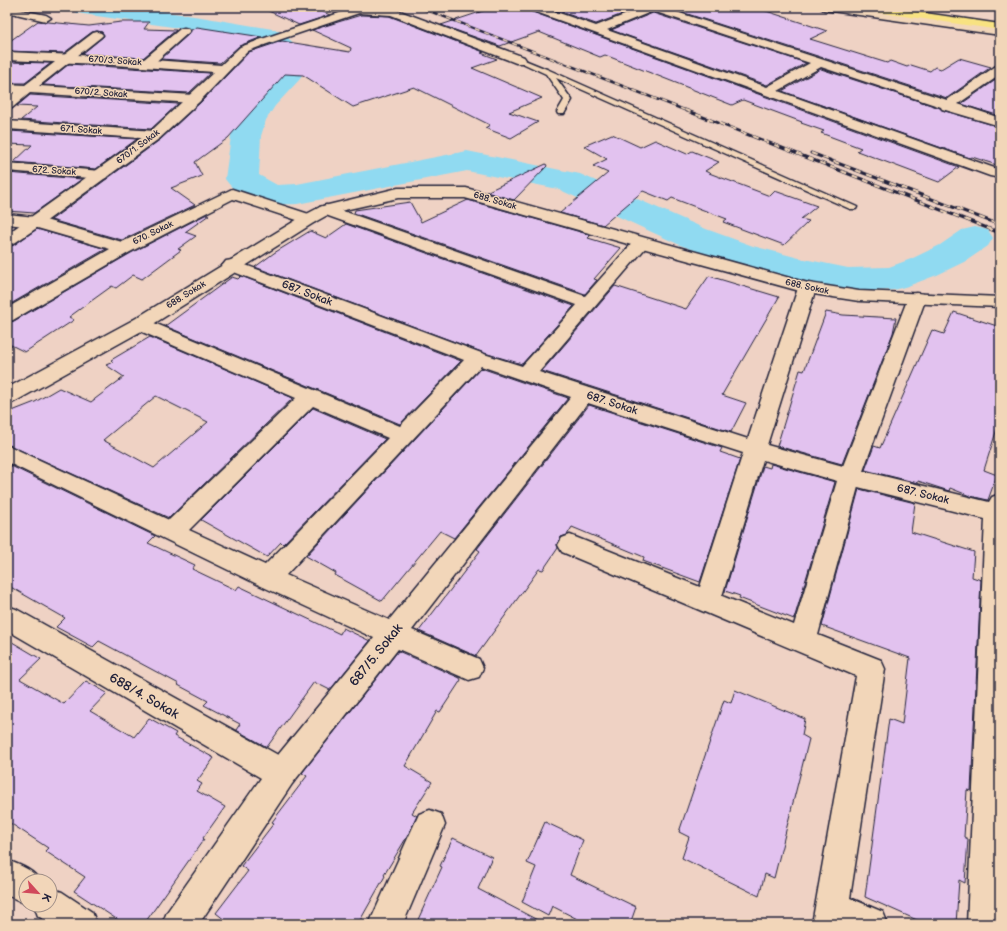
<svg xmlns="http://www.w3.org/2000/svg" width="1007" height="931" font-family="'Balsamiq Sans',sans-serif">
  <style>
    .lines { fill: none; stroke-linecap: round; stroke-linejoin: round }
    .river { fill: #90daf1; fill-rule: evenodd }
    .building { fill: #e2c2ef; stroke: #22223b; fill-rule: evenodd }
    .service-casing { stroke: #22223b; stroke-width: 3 }
    .minor-casing { stroke: #22223b; stroke-width: 3 }
    .tertiary-casing { stroke: #22223b; stroke-width: 3 }
    .trunk-casing { stroke: #22223b; stroke-width: 3 }
    .service { fill: #f2d6b9; fill-rule: evenodd }
    .minor { fill: #f2d6b9; fill-rule: evenodd }
    .tertiary { fill: #f2d6b9; fill-rule: evenodd }
    .trunk { fill: #f8e281; fill-rule: evenodd }
    .rail-far1-casing { stroke: #22223b; stroke-width: 2.5 }
    .rail-casing { stroke: #22223b; stroke-width: 3 }
    .rail-far1 { stroke: #f2d6b9; stroke-width: 1.5; stroke-dasharray: 5; stroke-linecap: butt }
    .rail { stroke: #f2d6b9; stroke-width: 2; stroke-dasharray: 6; stroke-linecap: butt }
    .labels { text-anchor: middle; dominant-baseline: central; stroke-width: 3; stroke-linejoin: round; paint-order: stroke }
    .far-street-label { font-size: 9px; fill: #22223b; stroke: #f2d6b9 }
    .street-label { font-size: 11px; fill: #22223b; stroke: #f2d6b9 }
    .near-street-label { font-size: 13px; fill: #22223b; stroke: #f2d6b9 }
  </style>
  <rect width="100%" height="100%" fill="#efd2c4"/>
  <filter id="ink" filterUnits="userSpaceOnUse"><feTurbulence type="fractalNoise" baseFrequency=".025" numOctaves="2"/><feDisplacementMap in="SourceGraphic" scale="8" xChannelSelector="R" yChannelSelector="G"/><feConvolveMatrix kernelMatrix="1 2 1 2 8 2 1 2 1" color-interpolation-filters="sRGB"/></filter>
  <g filter="url(#ink)">
    <g class="lines">
      <path class="river" d="M71,7H133L207,18L272,29L281,32L305,53L309,59L300,79L275,106L266,120L261,136L259,175L277,185L297,184L467,151L580,174L706,229L753,246L799,258L848,268L889,267L911,259L940,245L962,230L975,227L988,230L993,238L988,246L966,261L937,275L908,286L894,290L848,292L795,280L727,262L680,245L558,189L467,171L297,204C270,205 242,203 225,179L231,136L236,120L254,95L278,70L282,60L264,43L207,32L83,14L75,12Z"/>
    </g>
    <g class="building">
      <path d="M260,7H312L330,15L299,25Z"/>
      <path d="M495,7H526L527,10L959,167L939,182L857,151L861,148L821,133L824,131L801,123L802,122L743,100L732,105L605,55L600,57L539,32L500,46L441,25Z"/>
      <path d="M547,7H641L596,24Z"/>
      <path d="M666,7H754L827,31L810,39L887,63L890,61L907,67L911,65L930,71L935,67L941,69L959,58L991,67L947,98Z"/>
      <path d="M653,13L806,63L767,85L611,30Z"/>
      <path d="M361,15L389,16L484,52L481,53L497,59L472,68L542,98L509,112L538,122L511,138L485,128L490,125L414,87L353,107L303,75L285,74L228,138L195,162L202,176L171,188L195,205L122,240L51,220L161,139L200,103L249,52L282,41L350,52L351,48L312,30Z"/>
      <path d="M38,21L89,26L121,22H149L144,29L176,30L143,58L82,54L104,36L102,32L97,31L92,32L64,53L7,51V43Z"/>
      <path d="M197,27L262,37L239,46L220,63L161,59L189,34L191,30Z"/>
      <path d="M7,62L51,63L25,83H7Z"/>
      <path d="M69,64L99,66L210,73L189,93L43,85Z"/>
      <path d="M821,69L940,108L942,110L1000,127V166L972,157L970,158L782,91Z"/>
      <path d="M1000,77V116L961,104Z"/>
      <path d="M30,95L178,104L151,129L21,120L37,107L17,106Z"/>
      <path d="M9,131L137,139L96,169L14,162L32,145L7,144V132Z"/>
      <path d="M612,134L640,147L655,140L687,154L692,151L719,162L705,171L709,173L770,196L775,191L817,206L801,219L809,221L784,245L723,222L727,219L672,198L668,201L643,191L603,225L560,213L608,173L593,166L607,159L584,146Z"/>
      <path d="M546,164L547,166L514,200L486,192Z"/>
      <path d="M7,173L82,179L34,213L7,211Z"/>
      <path d="M468,200L591,235L588,238L621,248L594,279L597,280L585,294L354,213L355,210L410,202L421,222Z"/>
      <path d="M207,214L209,215L185,232L196,236L178,249L181,250L142,279L133,275L116,288L112,286L69,317L74,320L25,352L7,343V323L14,321L131,253Z"/>
      <path d="M346,224L574,306L522,364L484,353L255,267L274,253L310,231L326,238Z"/>
      <path d="M37,229L106,249L7,306V247L14,245Z"/>
      <path d="M241,276L461,361L400,424L165,326L232,277L238,279Z"/>
      <path d="M709,276L779,297L722,395L746,403L731,432L542,371L615,286L686,309Z"/>
      <path d="M826,312L843,315L896,318L893,333L842,464L777,446L800,370L804,371Z"/>
      <path d="M954,312L1000,327V419L984,470L997,475L988,500L970,496L950,488L949,491L918,481V483L865,470L874,446L880,448L932,330L944,334Z"/>
      <path d="M150,337L293,398L169,518L7,444V413L35,402L59,388L91,402L124,377L106,365L113,362L111,360ZM156,396L208,422L154,468L103,440Z"/>
      <path d="M481,368L568,398L454,538L440,531L382,601L335,575L336,573L306,556Z"/>
      <path d="M589,405L722,448L720,452L740,459L700,582L643,561L644,557L572,527L567,535L561,537L557,544L558,548L543,570L539,569L476,656L419,631L480,551L477,549Z"/>
      <path d="M313,408L385,439L283,544L281,542L267,557L201,520Z"/>
      <path d="M7,464L155,536L148,543L195,565L192,569L236,590L239,586L340,634L343,628L370,641L330,690L314,682L267,747L236,730L240,724L204,705L208,701L178,685L179,684L99,641L93,647L56,627L65,618L7,585Z"/>
      <path d="M771,464L835,482L794,619L739,598L740,596L725,591L763,466L770,468Z"/>
      <path d="M859,489L915,503L911,532L974,552L972,577L981,580L971,791L967,790L964,837L968,839L965,883L959,880L956,924H926L865,897L889,719L902,724L910,658L822,626Z"/>
      <path d="M7,639L41,659L20,679L64,704L86,681L107,693L90,711L134,737L149,718L176,733L174,736L214,758L197,781L202,784L197,791L225,807L203,838L204,839L144,924H124L74,891L85,877L45,851L48,848L7,821Z"/>
      <path d="M398,651L460,678L461,680L440,712L437,711L405,766L432,782L412,813L417,816L408,835L384,875L385,876L358,924H230L216,913L248,871L241,866L274,823L272,822L307,776L302,773Z"/>
      <path d="M735,690L805,719L802,735L809,739L774,878L765,874L759,896L682,858L689,837L679,832L724,700L731,703Z"/>
      <path d="M545,822L583,840L570,875L636,907L630,924H587L552,906L548,916L522,902L536,867L527,863Z"/>
      <path d="M453,838L492,857L478,889L545,924H416L442,867L440,866Z"/>
    </g>
    <g class="lines">
      <defs>
        <path id="service" d="M518,59H522L549,70L857,207L856,209H850L556,78L572,100L564,114H558L557,112L564,100L546,74L518,61Z"/>
        <g id="minor">
          <path d="M7,7L46,15L51,18L46,21L7,12Z"/>
          <path d="M357,7L397,10L524,57L526,60L524,63H516L391,15L359,13L264,45H256L254,43L256,41Z"/>
          <path d="M527,7H542L596,26L645,7H661L947,100L996,66L1000,65V75L958,104L1000,118V126L942,109L941,107L821,67L778,91L1000,170V176L995,177L990,176L528,9ZM653,11L810,63L767,87L607,30Z"/>
          <path d="M184,28L188,29L190,31L188,33L151,66H143L141,63L143,60L180,29Z"/>
          <path d="M97,32L101,33L103,35L101,37L39,86L194,95L199,96L200,99L199,102L194,103L30,93L12,108L7,109V99L15,92H7V84L25,85L93,33Z"/>
          <path d="M7,121L155,131L160,132L162,135L160,138L155,139L7,129Z"/>
          <path d="M7,163L101,171L106,172L108,175L106,178L101,179L7,171Z"/>
          <path d="M232,189L315,216L317,219L315,222L309,224L233,199L130,252L13,320L7,322V308L110,249L34,227L7,224V214L35,217L122,242Z"/>
          <path d="M326,205L585,296L635,240L641,238L647,240L649,243L647,246L539,372L748,439L798,288L801,284L807,283L813,284L816,288L767,445L843,466L908,298L911,294L917,293L923,294L926,298L863,471L989,502L992,497L1000,494V924H967L985,519L858,487L818,635L881,660L885,669L850,898L883,912L888,924H812L856,676L562,552L558,545L562,538L570,535L700,587L743,453L588,403L412,630L479,659L483,668L479,677L469,680L398,649L292,784L199,924H162L167,912L261,778L7,630V606L16,609L278,755L374,638L259,585L7,462V445L169,520L296,398L133,328L131,324L133,320L140,318L147,320L400,426L464,360L226,269L223,265L226,261L232,260L484,354L522,366L577,305L320,213L318,210L320,207ZM481,366L571,397L389,620L286,575ZM313,406L388,438L265,565L189,530ZM763,460L837,481L794,625L722,596Z"/>
          <path d="M430,810L441,814L445,825L403,924H369L419,814Z"/>
          <path d="M7,860C17,864 35,870 39,881H26V904L7,895Z"/>
          <path d="M50,888L62,892L92,912L97,924H51L38,916L34,905H50Z"/>
        </g>
        <g id="tertiary">
          <path d="M345,7H360L363,10L358,13L346,9Z"/>
          <path d="M819,7H847L1000,29V35L824,10Z"/>
          <path d="M260,40L264,41L266,43L264,45L248,51L199,102L160,138L41,225L13,244L7,246V234L150,132L214,72L99,64L7,60V52L99,56L221,65L240,47Z"/>
          <path d="M398,188H466L808,283L859,291L1000,297V307L859,301L807,293L635,246L465,198H398L331,213L315,222L147,328L14,402L7,404V388L133,320L303,216L320,207Z"/>
        </g>
        <path id="trunk" d="M857,7H884L1000,24V30L862,10Z"/>
      </defs>
      <use href="#service" class="service-casing"/>
      <use href="#minor" class="minor-casing"/>
      <use href="#tertiary" class="tertiary-casing"/>
      <use href="#trunk" class="trunk-casing"/>
      <use href="#service" class="service"/>
      <use href="#minor" class="minor"/>
      <use href="#tertiary" class="tertiary"/>
      <use href="#trunk" class="trunk"/>
      <defs>
        <path id="rail-far1" d="M419,7L687,111"/>
        <g id="rail">
          <path d="M685,110L1000,233"/>
          <path d="M811,153L1000,225"/>
        </g>
      </defs>
      <use href="#rail-far1" class="rail-far1-casing"/>
      <use href="#rail" class="rail-casing"/>
      <use href="#rail-far1" class="rail-far1"/>
      <use href="#rail" class="rail"/>
    </g>
  </g>
  <g class="labels">
    <g class="far-street-label">
      <text transform="translate(115 61) rotate(4)">670/3. Sokak</text>
      <text transform="translate(101 93) rotate(4)">670/2. Sokak</text>
      <text transform="translate(81 130) rotate(4)">671. Sokak</text>
      <text transform="translate(138 147) rotate(-37)">670/1. Sokak</text>
      <text transform="translate(54 171) rotate(4)">672. Sokak</text>
      <text transform="translate(495 201) rotate(16)">688. Sokak</text>
      <text transform="translate(153 233) rotate(-26)">670. Sokak</text>
      <text transform="translate(807 287) rotate(12)">688. Sokak</text>
      <text transform="translate(186 295) rotate(-32)">688. Sokak</text>
    </g>
    <g class="street-label">
      <text transform="translate(307 293) rotate(21)">687. Sokak</text>
      <text transform="translate(612 403) rotate(18)">687. Sokak</text>
      <text transform="translate(923 494) rotate(14)">687. Sokak</text>
    </g>
    <g class="near-street-label">
      <text transform="translate(376 655) rotate(-51)">687/5. Sokak</text>
      <text transform="translate(144 696) rotate(30)">688/4. Sokak</text>
    </g>
  </g>
  <rect width="1007" height="931" fill="none" stroke="#f2d6b9" stroke-width="24"/>
  <rect x="12" y="12" width="983" height="907" fill="none" stroke="#22223b" stroke-width="1.5" filter="url(#ink)"/>
  <g transform="translate(38 893) rotate(117)"><circle r="19" fill="#f2d6b9" stroke="#9f8e87"/>
  <path d="M0-3L7 15L0 10L-7 15Z" fill="#d1495b"/>
  <text y="-6" font-size="11" font-weight="bold" text-anchor="middle" fill="#22223b">K</text>
  </g>
</svg>
